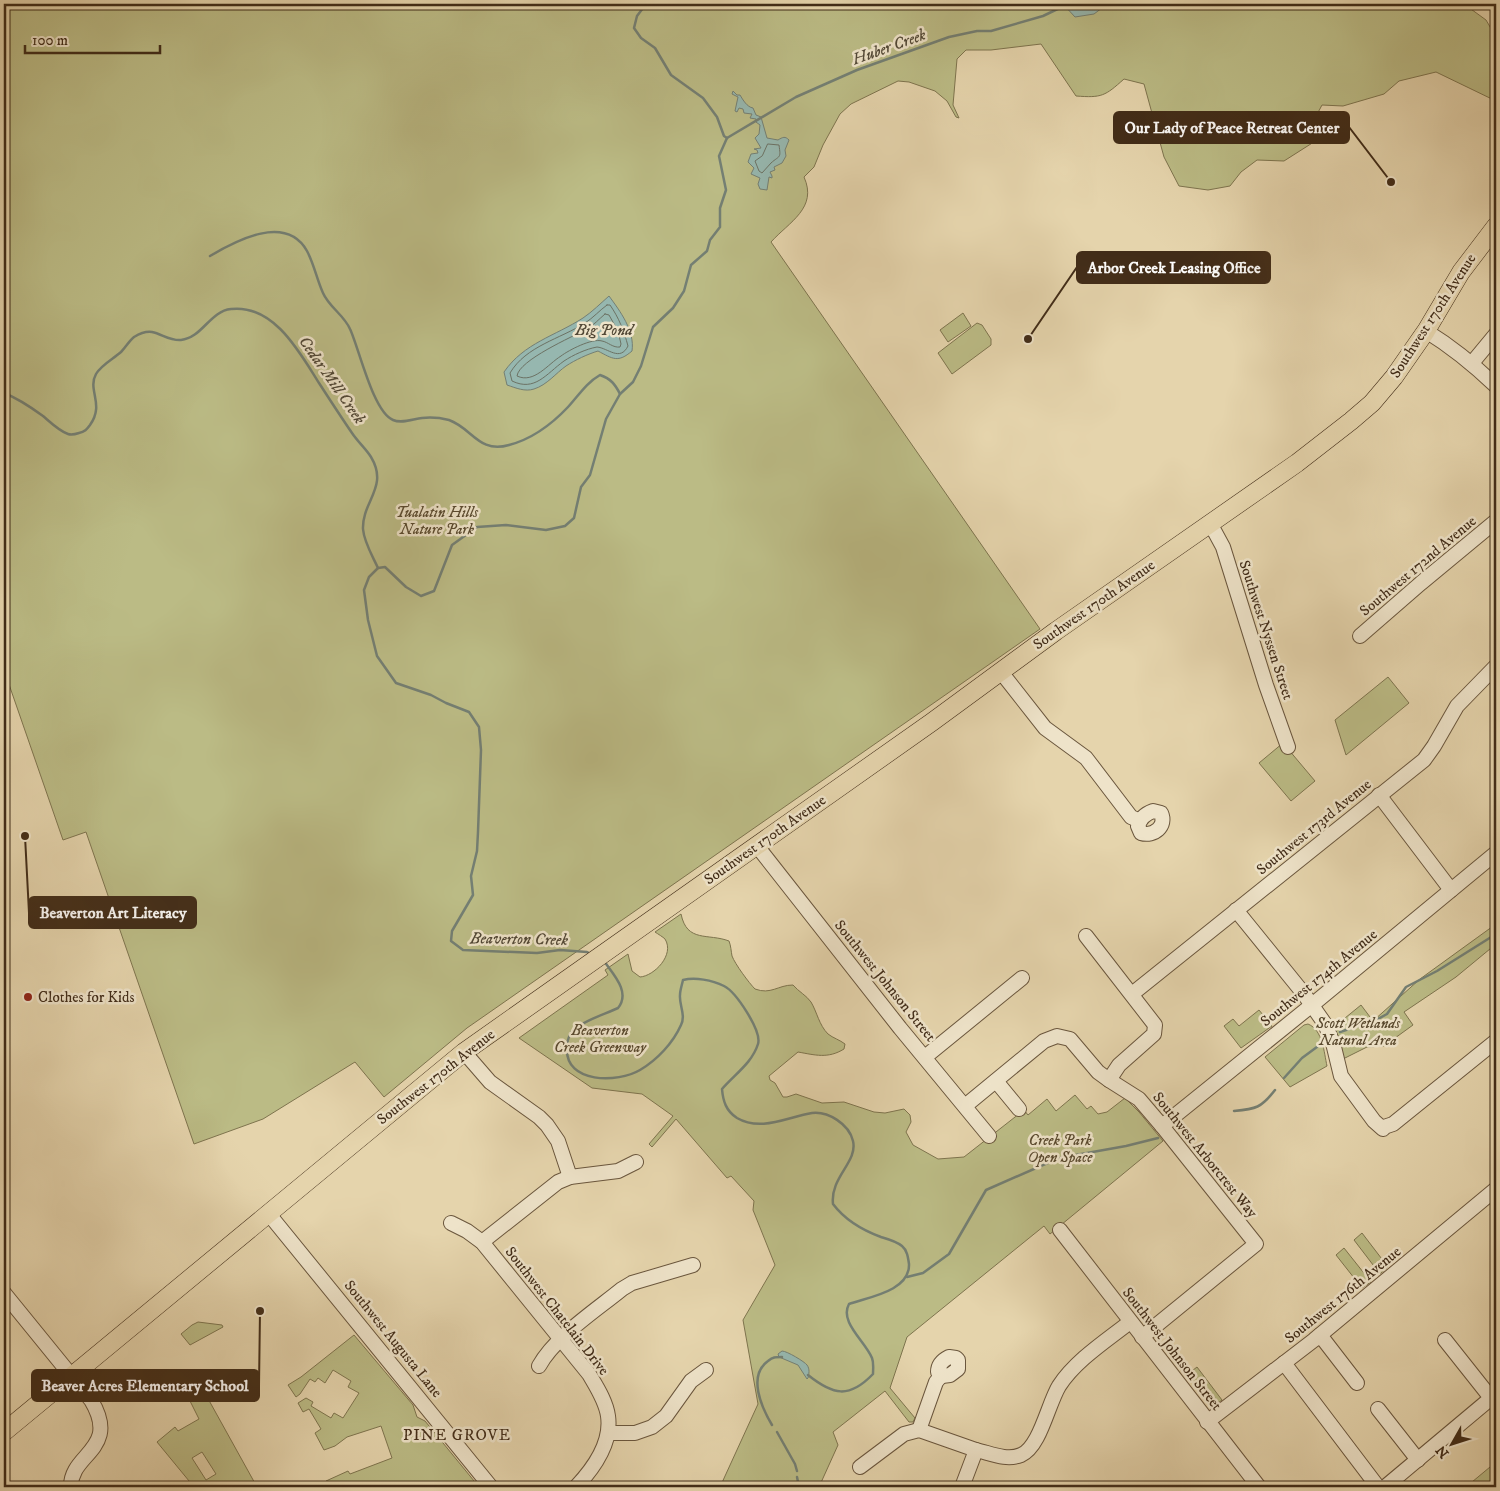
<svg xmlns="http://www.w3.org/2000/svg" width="1500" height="1491" font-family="'IM FELL DW Pica',serif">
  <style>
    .green { fill: #bbbb85; stroke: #7e744e; fill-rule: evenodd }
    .water { fill: #96b7af; stroke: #747f73 }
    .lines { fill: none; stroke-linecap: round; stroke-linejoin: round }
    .shore { stroke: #6c7264; stroke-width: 1 }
    .stream { stroke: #747f73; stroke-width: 2.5 }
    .minor-casing { stroke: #6a563d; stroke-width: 16 }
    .major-casing { stroke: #412c18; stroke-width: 19 }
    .minor { stroke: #eee3c9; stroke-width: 14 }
    .major { stroke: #e5d4ac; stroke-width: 18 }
    .poi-dot { fill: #8f2418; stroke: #eee3c9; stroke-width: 2 }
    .labels { text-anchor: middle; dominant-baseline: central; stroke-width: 5; stroke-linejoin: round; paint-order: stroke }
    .street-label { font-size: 15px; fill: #412c18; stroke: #eee3c9 }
    .park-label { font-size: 15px; font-style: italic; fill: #59492e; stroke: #eee3c9 }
    .poi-label { font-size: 15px; fill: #412c18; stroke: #eee3c9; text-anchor: start }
    .water-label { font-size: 16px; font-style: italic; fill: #524836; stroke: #eee3c9 }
    .neighbourhood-label { font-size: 16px; letter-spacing: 1px; fill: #412c18; stroke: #eee3c9 }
    .leader { fill: none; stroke: #412c18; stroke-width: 2 }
    .callout-dot { fill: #412c18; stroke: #eee3c9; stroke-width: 2 }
    .callout { fill: #412c18; stroke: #412c18; stroke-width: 2 }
    .callout-label { font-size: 16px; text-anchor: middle; font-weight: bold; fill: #fff }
  </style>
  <rect width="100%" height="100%" fill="#e5d4ac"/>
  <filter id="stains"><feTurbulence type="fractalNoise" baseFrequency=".004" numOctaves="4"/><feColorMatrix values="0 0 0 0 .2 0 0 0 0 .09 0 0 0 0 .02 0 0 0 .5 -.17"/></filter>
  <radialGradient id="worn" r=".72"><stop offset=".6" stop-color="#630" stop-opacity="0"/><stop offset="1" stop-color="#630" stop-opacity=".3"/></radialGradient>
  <g class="green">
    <path d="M4,4H1063L1064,5L1106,6L1105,4H1464L1486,20L1496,37V101L1436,72L1399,81L1384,94L1343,106L1322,105L1314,120L1322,132L1317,140L1284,161L1257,160L1241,172L1230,186L1208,190L1179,186L1164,157L1144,84L1124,79C1105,96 1102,98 1076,96L1041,44L991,50H966L957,59L953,105L959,118L956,117L947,101L935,91L909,82L898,81L851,104L840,114L823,145L814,167L804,177C818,208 789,222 771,242L1040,629L467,1028L384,1097L355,1062L263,1119L194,1144L86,832L63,840L4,670Z"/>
    <path d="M963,313L971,326L948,342L940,330Z"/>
    <path d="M977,323L982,325L991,339V345L952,374L938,353Z"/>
    <path d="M1388,677L1409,703L1346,755L1335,720Z"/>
    <path d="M1283,743L1315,781L1291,801L1259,763Z"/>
    <path d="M681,914C687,943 708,933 729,941C731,946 731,951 732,956C735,964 749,983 755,989C771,995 778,985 793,985C799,992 806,995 811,1002C817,1012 819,1025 828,1034C833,1038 840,1040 845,1044L844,1049C828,1059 815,1055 798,1052L769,1076L770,1080L775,1083L783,1097H787L796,1094L822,1103L844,1102L874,1112L885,1113L904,1109L910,1115L911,1122L906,1132L913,1145L938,1159L964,1157L1024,1110L1028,1115L1047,1099L1056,1111L1075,1095L1087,1109L1091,1106L1098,1114L1107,1112L1125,1098L1139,1112L1163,1141L1050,1234L1044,1226L907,1337L890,1388L915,1418L913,1422H909L885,1391L833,1432L838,1445L819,1487H720L758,1404L743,1320L775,1265L753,1210L754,1201L731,1176L727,1178L676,1119L652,1147L649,1144L673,1116L642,1094L592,1088L519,1038L608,975L605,970L628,954L632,971L640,977C654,976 675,955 665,939C663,937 658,934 655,932Z"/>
    <path d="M1496,924V944L1456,977L1404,1012L1413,1025L1384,1046L1367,1047L1343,1059L1339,1041L1334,1027L1361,1005L1373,1021L1420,979Z"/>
    <path d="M1259,1010L1272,1026L1241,1048L1224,1026L1233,1019L1239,1026Z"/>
    <path d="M1308,1024C1323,1030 1324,1053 1327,1066L1290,1087L1265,1057L1304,1025Z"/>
    <path d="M1362,1233L1388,1267L1380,1274L1354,1240Z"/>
    <path d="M1344,1248L1371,1282L1362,1288L1336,1255Z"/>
    <path d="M198,1322L222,1325L223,1327L190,1345L181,1334L192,1325Z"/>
    <path d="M354,1335L413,1405L417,1417L425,1421L479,1487H331L326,1481L348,1471L350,1474L392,1458L381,1426L347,1437L335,1446L324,1450L315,1433L321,1429L309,1409L303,1412L298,1403L306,1398L313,1402L311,1406L331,1418L334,1413L343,1418L359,1393L348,1387L351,1381L333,1370L325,1383L318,1378L315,1382L310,1379L300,1394L296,1397L288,1385L301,1377Z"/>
    <path d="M1197,1367L1222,1400C1218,1403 1215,1405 1210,1402L1188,1374Z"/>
    <path d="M201,1386L257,1487H224L221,1483L214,1487H194L157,1442L175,1427L178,1431L199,1419L187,1395L198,1390L197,1388ZM202,1452L216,1474L206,1480L192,1458Z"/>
    <path d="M1496,1462V1487H1466Z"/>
  </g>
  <g class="water">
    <path d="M1063,4H1105L1106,5L1094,14L1075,17Z"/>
    <path d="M733,91L737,95H740C743,100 747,107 753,108L756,115L761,117L767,138L778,140C783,137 785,136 789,140L785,150L786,156L782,163L774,167L775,170L770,172L772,176V178L769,177L767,190L760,189L758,184L760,178L751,174L754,168L748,162L751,154L758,153L757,150L754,149L761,148L755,138L759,134L760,125L756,122V119L750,118L752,114L744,113L743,109L739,108L737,112L735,111L738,97L732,94Z"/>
    <path d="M609,296C620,311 635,331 632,351C618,363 613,359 598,351C588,354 575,360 566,366C556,373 547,385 534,389C525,392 516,388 507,385L504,372C524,343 555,336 583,318C592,312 601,303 609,296Z"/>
    <path d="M782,1351C787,1351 805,1362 807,1365C810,1369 809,1374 808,1378L807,1379L798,1365L779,1357L778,1354Z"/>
  </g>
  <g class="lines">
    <g class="shore">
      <path d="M768,144L779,145C781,159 780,155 771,163C768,166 765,170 762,173L759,171L755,161L762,156Z"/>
      <path d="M607,305H610C619,318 624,331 628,346C620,362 608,348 597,347C586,349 573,355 564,361C546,374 535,392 512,381L510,373C526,346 560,339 585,323C593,318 600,310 607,305Z"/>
      <path d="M605,314L609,315L618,331L621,344L620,347C613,348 608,342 602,341C592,338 569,350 561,356C548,364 534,384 517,376C519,360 572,337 587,329C594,325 599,319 605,314Z"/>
    </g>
    <g class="stream">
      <path d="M646,4L637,16L634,28L641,38L655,48L671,75L703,98L717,117L724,136L727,138"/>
      <path d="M727,138L796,97L857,70L949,37L977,31H991L1043,16L1068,4"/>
      <path d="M210,256C237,240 286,214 307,251C314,264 317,280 323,293C329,307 344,315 350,329C359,348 373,412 393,420C402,424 413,419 422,418C431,417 441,418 449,420C472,428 479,454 509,445C532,439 552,424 568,407C579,395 586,383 600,375C611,379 615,384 620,394"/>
      <path d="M4,393C17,398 32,408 43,416C50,422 59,431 68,434C71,435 76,434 79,433C85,432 87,429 90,425C105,404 87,390 96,374C101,365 113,359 121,352C126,347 129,341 134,337C139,334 146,331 152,332C162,334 170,341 181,340C202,338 210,311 231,309C274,304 300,353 319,383C330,400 341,417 352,433C358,442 366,449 371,457C389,487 362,501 363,529C364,542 372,555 378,568"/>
      <path d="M591,954L587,952L560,950L537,953L463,950L451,941L452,931L473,895L471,876L477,851L478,832L481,750L479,727L469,712L446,703L431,695L396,683L377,656L368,620L364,590L369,577L378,568L385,567L406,587L421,596L434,591L452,545L477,527L506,525L546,530L565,526L574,518L581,487L590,475L606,419L620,394L633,382L641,366L653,327L673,308L684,291L691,265L707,251L710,240L720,227V208L726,190L719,156L727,138"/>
      <path d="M604,961C613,974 631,992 618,1008C605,1014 588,1019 576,1028C570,1032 567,1040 567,1048C565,1084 618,1083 640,1070C657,1060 673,1043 681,1025C686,1015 679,1005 680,995C680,990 682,985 683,980C695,977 712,980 724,986C736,992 762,1031 758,1044C752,1063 735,1074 722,1089C723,1101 726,1111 737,1118C761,1132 787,1117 812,1113C828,1111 849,1124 853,1141C858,1162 830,1177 833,1204C845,1220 862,1230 881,1237C888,1239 896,1241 902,1246C907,1250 908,1257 909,1264C910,1291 869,1297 849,1304C839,1322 865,1341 872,1358C874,1363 873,1369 873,1374C849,1399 833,1395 808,1375"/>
      <path d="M1340,1032L1376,1020L1387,1014L1406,987L1437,971L1496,934"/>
      <path d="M1284,1078L1302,1058L1321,1044"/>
      <path d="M1234,1111C1256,1109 1261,1108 1275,1090"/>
      <path d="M907,1277L923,1273L949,1254L986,1190L1059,1158L1126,1146L1158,1138"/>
      <path d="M772,1425C762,1408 747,1376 768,1361C773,1357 775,1357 782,1357"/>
      <path d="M777,1432L795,1464L797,1471"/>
      <path d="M797,1477L799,1487"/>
    </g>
    <defs>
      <g id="minor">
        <path d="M1426,331C1452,347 1474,365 1496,386"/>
        <path d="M1472,363L1496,334"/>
        <path d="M1210,523L1223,547L1266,685L1288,747"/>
        <path d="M1360,636L1421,583L1496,521"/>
        <path d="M1001,672L1045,728L1086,758L1131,817L1140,821"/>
        <path d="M1379,795L1451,890"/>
        <path d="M1153,811L1161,813C1167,826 1154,837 1141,833L1138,826C1140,818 1145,814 1153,811Z"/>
        <path d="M757,846L900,1028L989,1136"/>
        <path d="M1236,910L1304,994L1325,1024L1333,1043L1341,1076L1374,1121L1383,1129"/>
        <path d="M1086,936L1155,1025L1154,1034L1119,1065L1109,1080"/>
        <path d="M1132,994L1424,760L1434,746L1457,706L1496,666"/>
        <path d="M464,1052L490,1082L539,1117L547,1125L558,1141L570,1177"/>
        <path d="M925,1057L1022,978"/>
        <path d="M996,1081L1019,1109"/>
        <path d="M965,1106L1044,1041L1057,1036L1070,1039L1098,1072L1109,1080L1139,1099L1162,1126L1256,1244L1142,1337"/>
        <path d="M1162,1126L1312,1005L1496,853"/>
        <path d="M1384,1127L1393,1124L1496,1041"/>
        <path d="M268,1213L491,1487"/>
        <path d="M451,1223L467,1231L482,1242L589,1374C596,1386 606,1401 608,1416C612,1443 593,1469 576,1487"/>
        <path d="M1060,1230L1259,1487"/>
        <path d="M482,1242L558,1182L570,1177L618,1171L636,1162"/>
        <path d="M4,1293L91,1400C121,1450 70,1453 71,1487"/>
        <path d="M1320,1335L1357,1383"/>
        <path d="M1445,1340L1491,1398"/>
        <path d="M949,1357L956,1358L958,1360V1369L950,1375L942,1376L938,1372C938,1364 943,1360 949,1357Z"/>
        <path d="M1284,1363L1378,1487"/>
        <path d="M539,1366C555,1337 595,1311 622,1289L632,1283L693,1265"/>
        <path d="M1378,1409L1418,1460"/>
        <path d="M1207,1422L1314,1340L1496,1189"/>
        <path d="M919,1430L936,1382L941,1376"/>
        <path d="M608,1433H635L652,1427L666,1416L691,1381L706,1370"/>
        <path d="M976,1450C990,1453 1006,1461 1021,1455C1040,1447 1048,1404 1059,1386C1076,1360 1106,1341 1130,1322"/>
        <path d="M860,1467L904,1434L919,1430L976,1450L962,1487"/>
        <path d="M1385,1487L1496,1394"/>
      </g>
      <path id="major" d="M4,1432L464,1052L932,722L1056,631L1297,463L1351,421L1372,403L1394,377L1426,331L1461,272L1496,226"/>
    </defs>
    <use href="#minor" class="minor-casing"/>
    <use href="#major" class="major-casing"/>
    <use href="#minor" class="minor"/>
    <use href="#major" class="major"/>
  </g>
  <circle class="poi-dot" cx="28" cy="997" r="5"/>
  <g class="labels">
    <g class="street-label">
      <text transform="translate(1433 316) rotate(-57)">Southwest 170th Avenue</text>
      <text transform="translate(1418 566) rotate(-40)">Southwest 172nd Avenue</text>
      <text transform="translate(1094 605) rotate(-35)">Southwest 170th Avenue</text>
      <text transform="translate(1266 630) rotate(72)">Southwest Nyssen Street</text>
      <text transform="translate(1314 827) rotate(-39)">Southwest 173rd Avenue</text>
      <text transform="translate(765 840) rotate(-35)">Southwest 170th Avenue</text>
      <text transform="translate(1319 978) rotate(-39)">Southwest 174th Avenue</text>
      <text transform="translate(885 981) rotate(51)">Southwest Johnson Street</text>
      <text transform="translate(436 1077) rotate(-38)">Southwest 170th Avenue</text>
      <text transform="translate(1205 1155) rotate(51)">Southwest Arborcrest Way</text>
      <text transform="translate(1343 1295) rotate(-39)">Southwest 176th Avenue</text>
      <text transform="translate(557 1311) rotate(52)">Southwest Chatelain Drive</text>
      <text transform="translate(393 1339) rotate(51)">Southwest Augusta Lane</text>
      <text transform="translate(1172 1349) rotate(52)">Southwest Johnson Street</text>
    </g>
    <g class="park-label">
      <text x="437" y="512">Tualatin Hills<tspan x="437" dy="17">Nature Park</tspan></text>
      <text x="1358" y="1023">Scott Wetlands<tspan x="1358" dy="17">Natural Area</tspan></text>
      <text x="600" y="1030">Beaverton<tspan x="600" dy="17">Creek Greenway</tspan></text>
      <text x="1060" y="1140">Creek Park<tspan x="1060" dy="17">Open Space</tspan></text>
    </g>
    <g class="poi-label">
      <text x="38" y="997">Clothes for Kids</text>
    </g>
    <g class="water-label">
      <text transform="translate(889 47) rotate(-20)">Huber Creek</text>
      <text x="604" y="330">Big Pond</text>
      <text transform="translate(332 380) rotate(55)">Cedar Mill Creek</text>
      <text transform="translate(519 939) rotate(1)">Beaverton Creek</text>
    </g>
    <g class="neighbourhood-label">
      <text x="457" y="1435">PINE GROVE</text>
    </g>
  </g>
  <path class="leader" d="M1391 182L1349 127M1028 339L1077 267M25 836L29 913M260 1311L259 1386"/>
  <g class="callout-dot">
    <circle cx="1391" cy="182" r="5"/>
    <circle cx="1028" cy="339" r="5"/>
    <circle cx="25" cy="836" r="5"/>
    <circle cx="260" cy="1311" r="5"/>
  </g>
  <g class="callout">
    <rect x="1114" y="112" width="235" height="31" rx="5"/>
    <rect x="1077" y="252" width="193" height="31" rx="5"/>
    <rect x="29" y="897" width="167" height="31" rx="5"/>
    <rect x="32" y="1370" width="227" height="31" rx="5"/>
  </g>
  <g class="callout-label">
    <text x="1232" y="133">Our Lady of Peace Retreat Center</text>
    <text x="1174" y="273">Arbor Creek Leasing Office</text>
    <text x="113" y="918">Beaverton Art Literacy</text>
    <text x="145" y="1391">Beaver Acres Elementary School</text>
  </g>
  <rect width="1500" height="1491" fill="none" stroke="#e5d4ac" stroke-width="20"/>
  <rect x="5" y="5" width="1490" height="1481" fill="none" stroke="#412c18" stroke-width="2.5"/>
  <rect x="10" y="10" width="1480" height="1471" fill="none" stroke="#412c18"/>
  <g transform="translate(1452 1444) rotate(231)" stroke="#eee3c9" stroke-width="4" paint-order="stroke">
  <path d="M0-4L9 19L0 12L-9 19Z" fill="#412c18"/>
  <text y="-8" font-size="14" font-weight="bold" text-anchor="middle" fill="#412c18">N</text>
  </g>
  <path d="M25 45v8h135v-8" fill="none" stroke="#412c18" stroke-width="2.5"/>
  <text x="32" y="45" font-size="15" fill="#412c18" stroke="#eee3c9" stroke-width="4" paint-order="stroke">100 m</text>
  <rect width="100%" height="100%" filter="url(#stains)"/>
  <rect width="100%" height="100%" fill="url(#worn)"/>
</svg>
